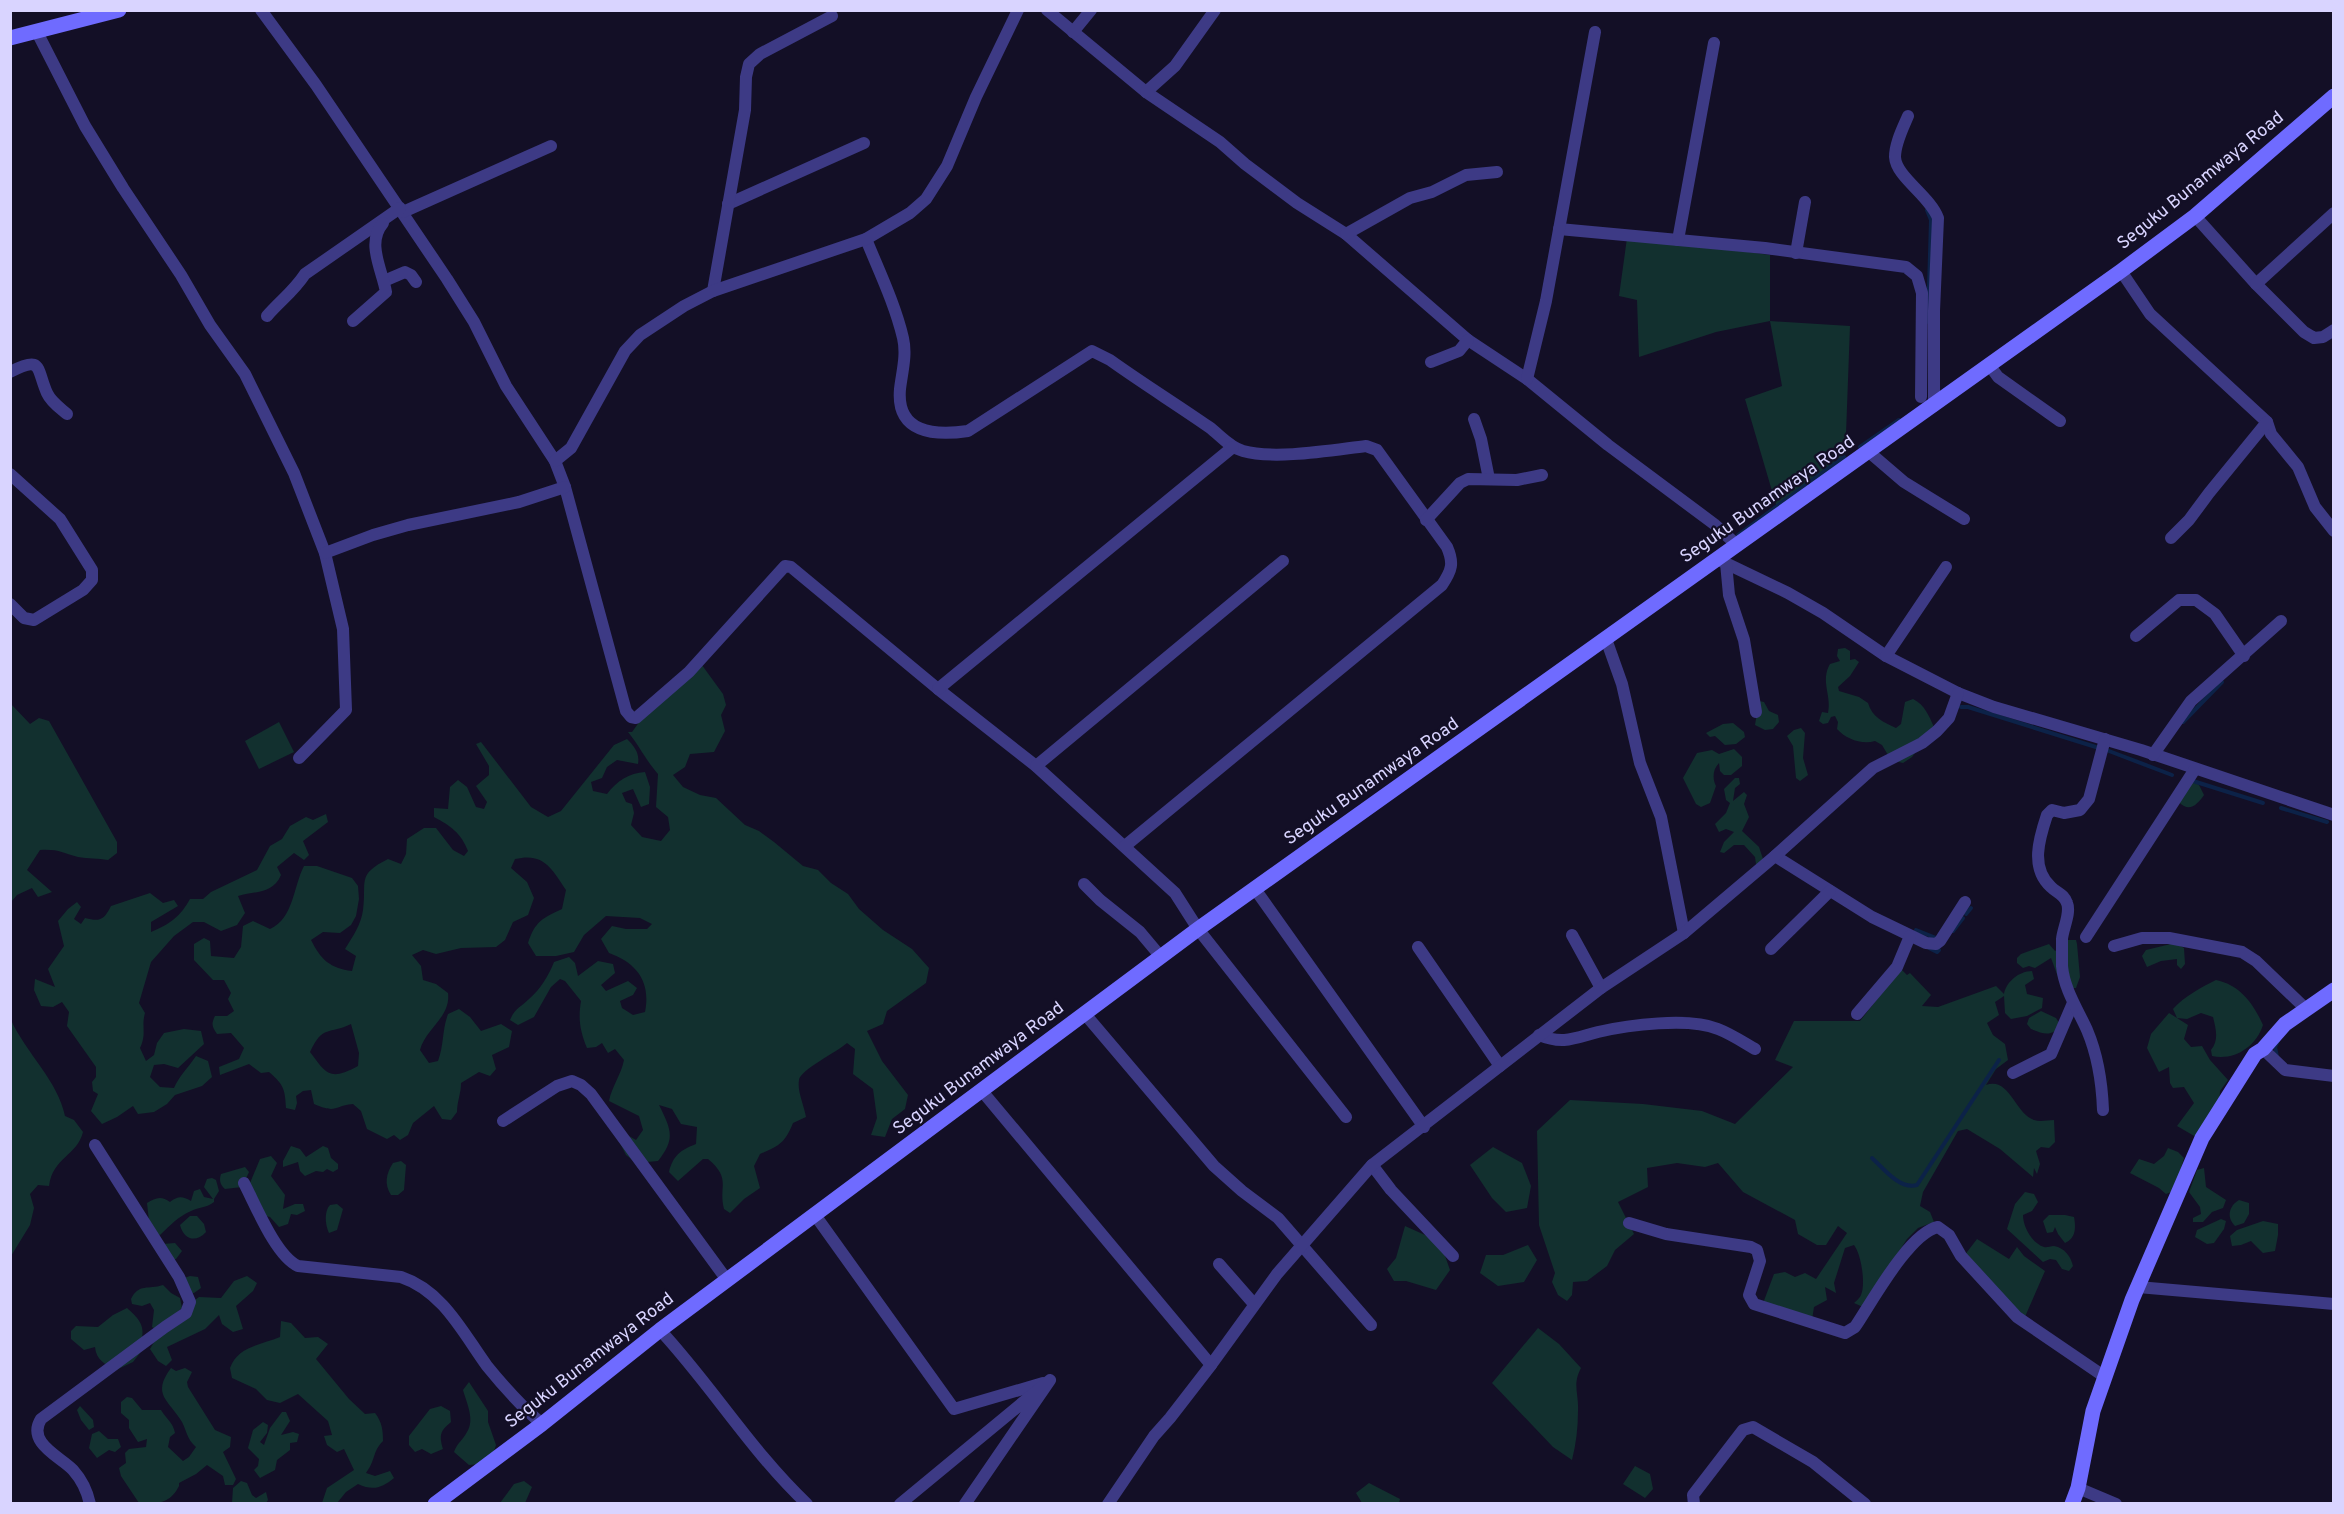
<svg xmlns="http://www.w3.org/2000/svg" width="2344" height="1514" font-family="Overpass,sans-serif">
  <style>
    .green { fill: #12302f; fill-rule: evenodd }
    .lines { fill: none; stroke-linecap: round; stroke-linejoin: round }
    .stream { stroke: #0c2248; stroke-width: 4 }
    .street { stroke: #3d3a85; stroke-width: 12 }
    .secondary { stroke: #6f6bff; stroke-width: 15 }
    .labels { text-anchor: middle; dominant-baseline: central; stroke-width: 4.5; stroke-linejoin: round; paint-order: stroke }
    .street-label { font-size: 18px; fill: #d9d4ff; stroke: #130f26 }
  </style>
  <rect width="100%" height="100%" fill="#130f26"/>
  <g class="green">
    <path d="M1627,238L1689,244L1770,255V321L1850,326L1845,461L1777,508L1745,399L1782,386L1770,321L1716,332L1639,357L1637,300L1619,296Z"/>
    <path d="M1845,648L1850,651V660L1855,659L1859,662L1850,676L1838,687L1839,691L1859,697L1868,703C1872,717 1883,722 1896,728L1901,724L1905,702L1913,699C1925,705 1929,716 1934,727L1912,757L1903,763L1891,760L1882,745L1875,741C1862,745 1846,739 1837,729L1838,722L1835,716L1831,717L1828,723L1823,724L1819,721L1822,712L1828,713C1832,696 1820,681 1830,664L1840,661L1837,656L1838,649Z"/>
    <path d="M699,661L723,694L726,705L721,715L725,731L714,752L690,754L685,767L673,775L683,787L700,795L716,798L745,825L759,831L774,842L803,866L818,870L831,883L848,894L859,909L883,930L912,949L929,968L926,983L887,1011L883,1024L867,1031L882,1061L908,1095L905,1109L892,1119L885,1137L871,1135L877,1118L873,1089L853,1074L855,1049L847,1043C837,1052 800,1070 799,1080C797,1091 804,1105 806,1117L793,1123C785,1143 779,1146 760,1154L754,1166L760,1188L744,1199L730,1213L724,1209C718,1186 732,1179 708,1159H703L678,1181L669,1172C673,1156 680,1150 696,1144L697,1127L681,1124L672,1109L659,1105C671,1129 676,1139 658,1161L636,1163L626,1155L619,1141L629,1136L636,1140L643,1130L639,1116L609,1101C612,1086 621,1075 624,1060L615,1049L608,1053L602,1043L596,1047L587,1048C580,1031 578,1019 581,1001L565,981L560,979L551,987L534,1017L518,1025L510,1020C515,1008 521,1007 529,999C540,990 549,975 554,962L569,957L575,963L578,976L598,961L613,964L615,973L601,985L606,991L628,981L637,988L633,995L620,1001L622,1008L633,1015L645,1012C651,982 637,963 609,953L601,939L612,926L626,929H647L652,924L640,918L606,916L584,935L574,952L556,956H536L528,943C535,922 542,918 562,909L566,890C552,869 544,852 515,859L511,868L527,882L534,898L528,915L513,922L505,940L496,947L461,948L436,954L423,950L412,955L421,966L423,980L436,984L448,993C451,1017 426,1028 420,1050L429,1063L438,1061C444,1045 442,1030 448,1014L459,1009L470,1017L481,1031L501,1024L512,1031L509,1047L492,1055L496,1069L490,1076L479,1072L461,1083C461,1094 457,1101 457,1112L451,1120L442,1119L434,1106L413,1123L408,1135L400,1140L394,1135L387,1139L367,1129L361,1111L353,1104C333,1106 337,1114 314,1104L311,1090L303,1091L296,1096L297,1103L295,1110L286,1108C285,1089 284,1085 269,1072L261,1073L249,1064L220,1075L219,1067L239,1059L244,1048L231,1033L217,1034C212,1027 211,1024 215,1016H227L234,1011L228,999L231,993L224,980H213L194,960V944L204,938L210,941L211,956L234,958L241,947L243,926L253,921L270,929C294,918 293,887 304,866H317L352,878L358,886L359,899L356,916L351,925L340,933L323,932L311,940C321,960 330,968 352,971L356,956L345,949C353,936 361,925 363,910C367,881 356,875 388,859L401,864L406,854L407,839L424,828H436L453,850L464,856L468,851C461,833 451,826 434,817V808L448,809L450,787L458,780L467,787L476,807L484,809L487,802L476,786L489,775V766L476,744L481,742L531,807L548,817L561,811L614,745L627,739C634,746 640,753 638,764L617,760L607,767L602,778L591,782L593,791L607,794C617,781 629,773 645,772L650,787L649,804L641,807L633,789L622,793L626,802L632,804L634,813L631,825L642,837L661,841L670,830L668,817L656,807L658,774C645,759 640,747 628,732H632L650,707ZM351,1024L359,1053L358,1066C330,1081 327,1075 310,1052C323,1024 329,1035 351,1024Z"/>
    <path d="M1759,701L1764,702L1769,711L1778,715L1779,722L1773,729L1765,730L1755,725Z"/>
    <path d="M11,704L30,724L39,718L49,721L117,842V853L108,860C98,858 88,859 78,857C61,853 60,849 40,850L27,870L52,892L38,897L32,888L17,895L11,902Z"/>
    <path d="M279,722L294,752L259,769L245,741Z"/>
    <path d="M1733,723L1744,732L1745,737L1736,744L1725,745L1715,736L1710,737L1706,733L1723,724Z"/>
    <path d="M1801,728L1805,733L1803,758L1808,775L1800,781L1796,778L1793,746L1787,736L1794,730Z"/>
    <path d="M1734,749L1742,757V766L1731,775H1724L1720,771L1719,763C1713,769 1712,778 1716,786L1710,803L1701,807L1696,804L1683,778L1697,753L1712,750L1719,754Z"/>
    <path d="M1735,778H1739L1740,784L1735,788L1733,801L1744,792L1747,795L1744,804L1749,817L1742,831L1759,847L1763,859L1759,865L1756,864L1755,857L1744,845H1734L1724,853L1720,852L1724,842L1734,832L1726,829L1719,832L1715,824L1726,813L1730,803L1726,800L1724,789Z"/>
    <path d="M2192,781L2199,785L2204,795C2197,805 2189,813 2179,802Z"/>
    <path d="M326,814L328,822L303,841L309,855L304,860L294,853L277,867L281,875C273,894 255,891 238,896L245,913L237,925L221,931L204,922H193L174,936L151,962L139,1003L145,1013C141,1027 147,1033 140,1048L146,1061L154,1055L157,1043L164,1033L184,1029L201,1031L204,1044L178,1068L164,1064L154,1065L150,1077L160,1087L174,1088C179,1076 188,1068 196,1056L208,1061L212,1077L202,1086L175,1095L167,1104L154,1112L138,1114L133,1106L117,1117L102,1124L91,1111L98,1094L93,1091L92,1082L96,1077V1067L67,1026L69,1012L62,1002L53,1007L41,1006L34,990L35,979L55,987L48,969L64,946L58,921L68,909L77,902L81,907L74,919L81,924L85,918C100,922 104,920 111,906L150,893L163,903L174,900L178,906L151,922V932C170,924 180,917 190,899H203L211,892L257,870L270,846L282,839L290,826L306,817L313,820Z"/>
    <path d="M2068,940H2076L2077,944L2080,977L2076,988H2067L2058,977L2051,958L2035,968L2029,966L2023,968L2017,963V958L2021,954L2049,944L2055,951L2065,945Z"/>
    <path d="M2175,943L2184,948L2185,964L2181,969L2177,965V959L2161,961L2147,967L2142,956L2146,950Z"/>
    <path d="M1901,969L1907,975L1910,973L1931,995L1922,1006L1938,1007L1996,986L2004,994C2006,982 2019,971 2032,971L2034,979L2025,985L2027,994L2043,998L2042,1008L2027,1016L2011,1019L2005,1013L2004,996L1995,1002L1999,1015L1987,1023L1993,1035L2005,1044L2008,1060L1996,1069L1986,1085C2010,1077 2015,1114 2034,1120C2040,1122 2048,1120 2054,1120L2055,1142L2049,1148L2041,1147L2036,1151L2040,1164L2037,1174L2034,1168L2033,1177L2000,1149L1967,1129L1958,1131L1923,1192L1920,1206L1930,1212L1934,1222L1918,1228L1907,1239L1863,1307L1854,1303C1857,1300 1860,1298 1861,1295C1866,1283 1861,1254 1854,1245L1845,1248L1834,1283L1836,1293L1825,1287L1827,1300L1814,1307L1812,1320L1762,1306L1774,1274L1785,1272L1795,1277L1805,1273L1816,1279L1847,1233L1838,1226L1826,1245H1817L1798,1234L1795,1220L1743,1192L1718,1163L1705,1167L1677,1163L1647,1168L1648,1187L1618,1202L1634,1234L1615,1250L1607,1266L1587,1281L1573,1282L1572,1295L1567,1301L1558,1295L1552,1282L1555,1273L1539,1225L1537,1131L1570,1100L1643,1104L1702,1111L1735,1124L1793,1067L1775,1060L1794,1021H1860Z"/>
    <path d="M2216,980C2240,985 2253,1003 2263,1025C2256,1047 2234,1061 2212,1056L2211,1050C2219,1040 2216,1029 2213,1017L2201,1013L2187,1019L2177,1018L2188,1025L2184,1039L2191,1047L2202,1046L2210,1060L2228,1080L2220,1091L2219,1106L2196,1137L2177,1126L2194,1103L2184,1087L2173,1088L2170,1083L2169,1067L2159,1072L2147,1048L2151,1034L2169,1013L2177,1018L2173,1009C2185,996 2200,988 2216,980Z"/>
    <path d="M2041,1011L2056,1018L2061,1026C2051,1037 2044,1034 2031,1029L2027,1024L2029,1018Z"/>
    <path d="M11,1020C26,1053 58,1081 65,1116L74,1120L83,1132C77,1156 53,1157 49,1186L38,1185L30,1194L34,1208L30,1225L11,1256Z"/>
    <path d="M291,1146L300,1149L306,1157L323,1146L328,1148L331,1158L338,1164V1169L333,1172L327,1169L323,1172L316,1171L305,1176L300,1171L298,1162L283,1167V1161Z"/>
    <path d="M1493,1147L1522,1163L1531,1186L1527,1208L1506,1212L1492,1198L1470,1165Z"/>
    <path d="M2168,1148L2178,1152L2184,1158L2174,1191L2166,1194L2159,1188L2130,1173L2139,1159L2154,1164L2164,1156Z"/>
    <path d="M271,1156L277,1163L271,1176L285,1195L283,1209L295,1204H303L305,1211L297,1215L291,1214L288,1224L279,1227L270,1217L258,1214L250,1183L260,1159Z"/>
    <path d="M401,1161L406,1165L404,1190L398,1195H391C384,1184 386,1174 393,1163Z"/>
    <path d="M245,1167L249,1172L242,1187L225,1189C220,1185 219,1180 221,1174Z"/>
    <path d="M2204,1168L2206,1187L2226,1200L2223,1208L2212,1212L2203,1222H2193V1218L2201,1214L2200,1207L2189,1192L2197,1170Z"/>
    <path d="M212,1178L216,1180L219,1191L214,1199V1202C206,1208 199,1207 191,1211C176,1218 172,1224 160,1235L148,1233L149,1221L147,1203C155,1198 161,1195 170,1202C178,1196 182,1196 191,1201L194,1191L200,1189L204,1197L213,1199L204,1187L207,1179Z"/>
    <path d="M2025,1192L2034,1194L2038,1202L2032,1211L2023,1215C2023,1227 2032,1243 2044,1247C2047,1248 2050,1246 2054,1246C2065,1248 2071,1257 2073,1266L2069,1271L2062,1269L2056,1260L2050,1259L2043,1262L2007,1229L2015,1204Z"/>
    <path d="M2239,1200L2249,1203V1214L2244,1223L2235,1226C2226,1217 2229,1206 2239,1200Z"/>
    <path d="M337,1204L343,1209L337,1230L329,1233C325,1225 324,1211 330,1205Z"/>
    <path d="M2049,1215H2065L2074,1217C2076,1228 2076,1238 2065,1243L2058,1234L2055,1227L2053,1232L2047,1233L2043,1221Z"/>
    <path d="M190,1216H197L204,1224L206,1232C196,1243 184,1240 180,1225Z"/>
    <path d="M2221,1219L2226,1221L2224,1229L2214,1243L2207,1244L2195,1237L2197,1230Z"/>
    <path d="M2263,1221L2278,1224V1235L2275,1251L2263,1253L2251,1241L2241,1245L2232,1246L2230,1236L2237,1230Z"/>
    <path d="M1405,1226L1425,1235L1443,1250L1450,1270L1436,1290L1406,1281H1394L1387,1269L1396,1258Z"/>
    <path d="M1977,1239L2009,1259L2017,1247L2024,1256L2045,1271L2024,1319L1964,1256Z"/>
    <path d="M175,1243L182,1251L176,1259L166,1261L163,1244Z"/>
    <path d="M1528,1245L1537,1260L1524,1282L1498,1286L1480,1273L1486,1255H1503Z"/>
    <path d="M190,1276L198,1277L201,1288L194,1293L182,1292L184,1278Z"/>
    <path d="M247,1276L257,1283L253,1291L236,1306L243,1329L233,1332L222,1324L219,1315L205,1329L167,1347L172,1360L166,1366L158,1361L150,1349L154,1342L195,1300L199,1297L221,1298L234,1281Z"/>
    <path d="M163,1285L171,1293L180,1298L182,1308L157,1330L152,1327L154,1310L150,1303L142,1306L132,1304L131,1299C139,1283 148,1290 163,1285Z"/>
    <path d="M127,1308C137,1317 145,1324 142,1338L136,1343L140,1353L133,1362L116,1370C106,1365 96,1360 95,1347L84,1350L71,1339V1331L76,1326L98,1327L113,1315Z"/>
    <path d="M281,1321L291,1323L305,1338L318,1337L328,1344L316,1359L349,1399L365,1414L375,1413C382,1422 383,1430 383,1441C372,1452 376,1460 366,1473L375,1476L390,1471L394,1478C382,1488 373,1491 358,1484L346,1492L337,1503H322L327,1488L354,1470L344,1449L337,1452L327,1445L324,1436L332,1435L328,1421L298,1394L280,1403L267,1400L256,1389L232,1378L230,1368C238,1346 261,1345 280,1337Z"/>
    <path d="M1538,1328L1559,1344L1581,1368C1572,1385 1579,1393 1578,1411C1578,1428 1576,1444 1572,1460L1553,1447L1492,1383Z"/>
    <path d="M171,1368L176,1371L185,1368L192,1372L187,1382L188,1387L215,1430L231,1437L230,1447L223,1452L236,1479L233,1485H225L223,1476L207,1465L196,1474L179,1483V1486C170,1504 157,1504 139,1503L121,1476L119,1468L126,1463L125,1453L129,1449L146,1447L147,1439L138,1442L129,1428V1420L121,1413V1402L127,1397L132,1398L142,1410H161C166,1419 173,1422 175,1433L170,1437L168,1447L183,1461L189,1457L196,1447C187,1439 187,1432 182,1422C169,1400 151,1395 171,1368Z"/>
    <path d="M469,1382L488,1411V1422L496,1445L490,1463L469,1465L454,1452C457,1443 463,1440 467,1432C475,1420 467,1404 463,1390Z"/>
    <path d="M80,1406L93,1420L94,1427L89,1430L81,1420L77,1410Z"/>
    <path d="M441,1406L450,1411L451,1422C440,1431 439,1435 443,1449L431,1454L422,1449L415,1452L409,1445V1436L430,1409Z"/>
    <path d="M282,1412H286L290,1421L281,1435L293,1432L299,1434L297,1442L290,1443V1450L277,1460L275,1470L260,1478L254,1470L258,1466L259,1459L248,1448L253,1430L263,1422L268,1425L267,1433L260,1442L264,1445L270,1428Z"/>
    <path d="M99,1431L108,1439H118L121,1447L115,1452L109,1450L97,1458L89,1448L92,1434Z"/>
    <path d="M1635,1466L1650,1474L1653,1489L1645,1498L1623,1484Z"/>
    <path d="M241,1481L247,1483L252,1495L256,1498L266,1492L268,1500L266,1503H232L233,1488Z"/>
    <path d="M524,1481L532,1487L525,1503H500L514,1484Z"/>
    <path d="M1369,1483L1400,1499L1399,1503H1362L1356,1493Z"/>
  </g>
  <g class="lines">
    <g class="stream">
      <path d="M1927,210L1931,220L1928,322"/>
      <path d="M1860,447L1899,420"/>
      <path d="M1738,535L1844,457"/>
      <path d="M1961,707H1968L2099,748"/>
      <path d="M2183,722L2222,682"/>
      <path d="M2109,751L2172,775"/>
      <path d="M2193,781L2263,803"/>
      <path d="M2281,808L2327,822"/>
      <path d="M1966,914L1971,908"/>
      <path d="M1916,930L1936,938"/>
      <path d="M1953,931L1963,918"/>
      <path d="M1929,948L1937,952L1939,950"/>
      <path d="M2277,1057L2275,1047L2278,1041"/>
      <path d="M1872,1158C1884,1169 1900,1190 1917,1185L1999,1060"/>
    </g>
    <g class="street">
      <path d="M261,10L316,85L447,279L474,322L506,386L555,461L565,487L626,711L631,717L636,718L689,672L785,566L791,567L938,689L1036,766L1175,893L1198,929L1346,1117"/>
      <path d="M1047,10L1146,92L1220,142L1245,164L1297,203L1346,234L1468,340L1527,379L1608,445L1714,524L1737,545"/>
      <path d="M37,32L85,126L123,188L181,275L210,325L245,374L294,473L325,553L343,629L346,710L299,758"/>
      <path d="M1073,32L1091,10"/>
      <path d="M1146,92L1175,66L1215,10"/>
      <path d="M1908,116C1903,128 1895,143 1895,157C1896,177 1930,196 1938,218L1934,311V406"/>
      <path d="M728,204L864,143"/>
      <path d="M403,212L551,146"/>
      <path d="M2195,216L2256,284L2304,332L2314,338L2323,337L2334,330"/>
      <path d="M1559,229L1765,248L1906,267L1917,276L1922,293L1921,397"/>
      <path d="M1346,234L1410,198L1432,192L1466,175L1497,172"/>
      <path d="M866,239C879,271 895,304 903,338C907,355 902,372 900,389C896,433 934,436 968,431L1092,351L1110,360C1142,383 1176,404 1209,427C1220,435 1229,447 1243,451C1275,460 1332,450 1366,446L1377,450L1447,547C1454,563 1452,570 1442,585L1125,846"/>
      <path d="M1678,240L1714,43"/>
      <path d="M1796,253L1805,202"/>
      <path d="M2121,271L2150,314L2267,422L2271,434L2298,467L2315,507L2334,531"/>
      <path d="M384,281L405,272L411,275L416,282"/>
      <path d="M2256,284L2334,213"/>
      <path d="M713,291L745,110L746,77L749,64L760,54L832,16"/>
      <path d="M267,316C280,301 294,291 305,274L400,208"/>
      <path d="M353,321L386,292C382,269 366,243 383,223"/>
      <path d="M1431,362L1459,351L1468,340"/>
      <path d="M1990,366L1998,377L2060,421"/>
      <path d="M10,372C43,355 36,368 47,393C51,402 60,408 67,414"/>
      <path d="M1527,379L1546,301L1595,32"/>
      <path d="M1474,419L1481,439L1489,479"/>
      <path d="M1869,452L1904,482L1964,519"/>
      <path d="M555,461L571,448L625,351L640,335L684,306L713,291L866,239L910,213L926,199L947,166L976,97L1018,10"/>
      <path d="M10,474L60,519L92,570V580L83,590L34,620L24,618L10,604"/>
      <path d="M1426,520L1460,483L1468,479L1517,480L1542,475"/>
      <path d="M2171,538L2189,520L2209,493L2267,422"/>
      <path d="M325,553L373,535L408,525L519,502L565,487"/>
      <path d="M1717,559L1788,593L1823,613L1886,656L1958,693L1994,707L2141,750L2334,815"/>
      <path d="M1726,563L1729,595L1744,640L1756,712"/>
      <path d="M2136,636L2179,600H2196L2215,614L2244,656"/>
      <path d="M1606,639L1622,684L1640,763L1661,817L1684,933"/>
      <path d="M1886,656L1946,567"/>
      <path d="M938,689L1233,447"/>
      <path d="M2153,755L2191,701L2281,621"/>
      <path d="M1036,766L1283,561"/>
      <path d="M1775,856L1872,917L1926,943L1936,944L1940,941L1965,902"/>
      <path d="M1084,884L1100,900L1140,932L1161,957"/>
      <path d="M1255,889L1424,1127"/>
      <path d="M1572,935L1601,988"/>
      <path d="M2086,937L2195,769"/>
      <path d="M2114,946L2142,938H2169L2242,952L2256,961L2305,1008"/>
      <path d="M1418,947L1500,1066"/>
      <path d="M1771,949L1830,891"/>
      <path d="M1085,1014L1214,1166L1242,1191L1278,1218L1371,1325"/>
      <path d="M1857,1014L1897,967L1910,936"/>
      <path d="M1539,1035C1563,1045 1575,1038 1598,1032C1628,1025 1689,1017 1718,1029C1731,1034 1743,1042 1755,1049"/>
      <path d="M2263,1049L2285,1070L2334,1076"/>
      <path d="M2013,1073L2051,1054L2073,1003"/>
      <path d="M982,1091L1211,1365"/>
      <path d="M2103,1110C2102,1083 2098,1056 2087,1030C2078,1010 2064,989 2062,966C2062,957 2062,948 2062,939C2063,928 2071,913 2067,903C2064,894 2057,893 2051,887C2030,868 2039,839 2047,815L2052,810L2064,813L2080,810L2089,799L2105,739"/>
      <path d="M503,1121L557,1086L572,1081L581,1085L591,1094L727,1280"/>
      <path d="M1372,1165L1391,1190L1453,1256"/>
      <path d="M244,1183C256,1206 276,1256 298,1266L401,1277C443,1291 463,1333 487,1366C504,1387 521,1406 542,1424"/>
      <path d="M815,1215L954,1409L1043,1383"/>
      <path d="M1629,1223L1666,1234L1751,1247L1757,1250L1760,1261L1749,1295L1754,1304L1845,1333L1855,1327C1872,1302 1909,1233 1938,1227L1949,1235L1961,1256L2017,1317L2105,1377"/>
      <path d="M1219,1264L1254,1304"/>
      <path d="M2138,1287L2334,1304"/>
      <path d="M660,1330C712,1386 751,1451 807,1504"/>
      <path d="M2078,1488L2116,1504"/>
      <path d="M90,1504C87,1490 82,1480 73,1470C61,1457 26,1443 41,1419L165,1327L186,1313L190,1302L179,1277L95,1145"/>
      <path d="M900,1504L1050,1380L965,1504"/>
      <path d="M1108,1504L1154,1436L1170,1418L1211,1365L1277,1274L1372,1165L1601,988L1684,933L1775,856L1873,768L1922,743L1937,731L1949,718L1958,693"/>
      <path d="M1694,1504L1693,1495L1743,1430L1753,1427L1813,1462L1865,1504"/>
    </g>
    <g class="secondary">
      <path d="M10,38L119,10"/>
      <path d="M435,1504L542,1424L660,1330L1198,929L2121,271L2195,216L2334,96"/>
      <path d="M2072,1504L2078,1488L2093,1411L2132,1300L2202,1138L2255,1054L2263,1049L2285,1024L2334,990"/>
    </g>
  </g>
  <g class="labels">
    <g class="street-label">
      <text transform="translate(2201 181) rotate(-39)">Seguku Bunamwaya Road</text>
      <text transform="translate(1768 500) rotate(-35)">Seguku Bunamwaya Road</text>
      <text transform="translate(1372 782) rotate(-35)">Seguku Bunamwaya Road</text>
      <text transform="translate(979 1069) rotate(-37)">Seguku Bunamwaya Road</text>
      <text transform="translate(590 1361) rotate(-38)">Seguku Bunamwaya Road</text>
    </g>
  </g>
  <rect width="2344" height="1514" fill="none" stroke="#d9d4ff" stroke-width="24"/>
</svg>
